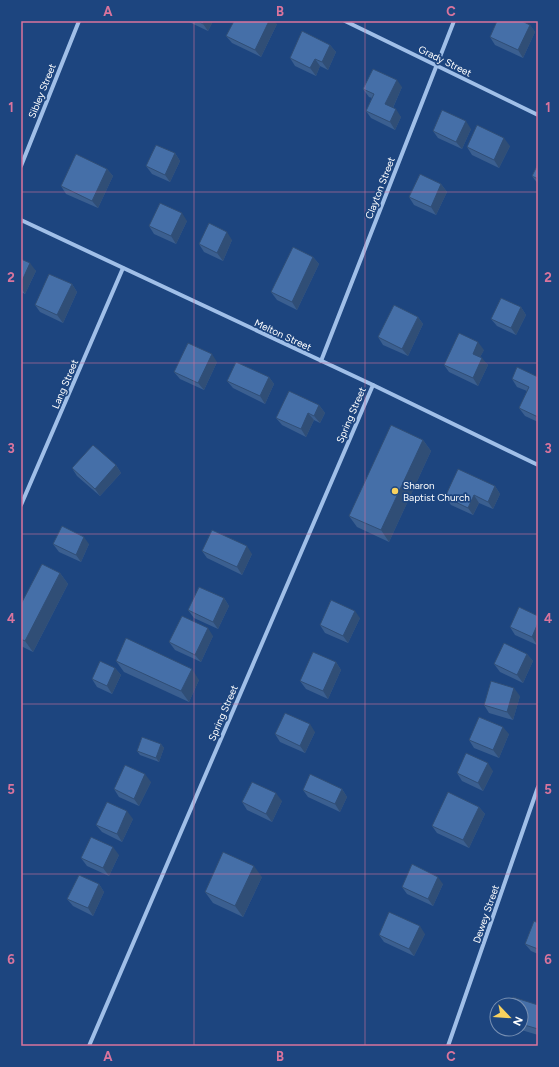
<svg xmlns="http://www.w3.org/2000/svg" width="559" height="1067" font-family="Figtree,sans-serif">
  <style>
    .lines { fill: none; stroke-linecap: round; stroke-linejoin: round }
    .street { stroke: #a0bfe8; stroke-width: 4 }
    .wall { fill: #3b5f90 }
    .shaded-wall { fill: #304e76 }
    .building { fill: #456fa8; stroke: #304e76 }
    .grid { fill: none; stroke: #da749d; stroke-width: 1; stroke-opacity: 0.55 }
    .poi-dot { fill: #f8d15e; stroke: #1d457f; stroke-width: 1.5 }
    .labels { text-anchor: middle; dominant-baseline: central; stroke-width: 3.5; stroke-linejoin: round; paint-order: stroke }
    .street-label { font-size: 10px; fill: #fff; stroke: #1d457f }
    .poi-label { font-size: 10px; fill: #fff; stroke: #1d457f; text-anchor: start }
    .neatline { fill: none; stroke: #da749d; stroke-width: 1.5 }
    .grid-label { font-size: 13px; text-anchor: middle; font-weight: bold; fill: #da749d }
  </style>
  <rect width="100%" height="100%" fill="#1d457f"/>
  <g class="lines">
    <g class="street">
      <path d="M345,21L538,115"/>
      <path d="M21,166L79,21"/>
      <path d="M21,220L373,385L538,465"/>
      <path d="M321,361L454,21"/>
      <path d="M21,505L123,268"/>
      <path d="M89,1046L373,385"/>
      <path d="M448,1046L538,787"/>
    </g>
  </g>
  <g class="wall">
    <path d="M188,21H213L208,31L189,22Z"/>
    <path d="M277,24L261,57L232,43L226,36Z"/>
    <path d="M530,25L535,32L523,58L495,45L490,37Z"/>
    <path d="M330,45L336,52L328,70L320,66L316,76L295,66L290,58Z"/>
    <path d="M402,87L393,108L401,117L395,130L371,118L366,111L372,98L369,97L363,89Z"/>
    <path d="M471,129L462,149L438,138L433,131Z"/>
    <path d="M510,146L499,168L472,155L467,147Z"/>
    <path d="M175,153L180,161L170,182L152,174L146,166Z"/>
    <path d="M538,164V184L532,176Z"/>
    <path d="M107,169L113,176L98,208L66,194L61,186Z"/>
    <path d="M441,184L447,192L436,215L414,205L409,197Z"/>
    <path d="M187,221L176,244L154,234L149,226Z"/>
    <path d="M232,240L223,261L204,252L199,244Z"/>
    <path d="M313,257L319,264L297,310L277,300L271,292Z"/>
    <path d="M21,259L36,271L25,294L21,292Z"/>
    <path d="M72,284L77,292L63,323L40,312L35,305Z"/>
    <path d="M521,307L526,315L516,335L497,326L491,319Z"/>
    <path d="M418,317L423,324L408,356L383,345L378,337Z"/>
    <path d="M484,350L480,357L488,365L478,386L449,372L444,365Z"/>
    <path d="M217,362L204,390L180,379L174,372Z"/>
    <path d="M269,377L274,384L265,404L233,388L227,381Z"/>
    <path d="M538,377V422L525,416L519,408L527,391L517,387L512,379Z"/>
    <path d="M319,405L325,413L320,423L314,420L306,437L282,425L276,418Z"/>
    <path d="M423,440L431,451L389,542L357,527L349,516Z"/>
    <path d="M116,465L121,473L100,496L77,476L72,468Z"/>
    <path d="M495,486L500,494L493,509L479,503L473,515L451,505L445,497Z"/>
    <path d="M53,544H89L81,562L59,552Z"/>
    <path d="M202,551L252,554L242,575L207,558Z"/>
    <path d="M60,573L68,584L33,652L21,646V604Z"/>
    <path d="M224,598L229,606L218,629L194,618L188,610Z"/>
    <path d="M538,616V642L537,645L515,635L510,627Z"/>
    <path d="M360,618L348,643L325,633L320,625Z"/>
    <path d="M213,636L201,662L175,650L169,642Z"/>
    <path d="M527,654L533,661L523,683L500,672L494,664Z"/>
    <path d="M116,661L199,680L189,702L124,672Z"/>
    <path d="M336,662L341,670L328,699L306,689L300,681Z"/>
    <path d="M115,668L121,675L112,694L97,687L92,679Z"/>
    <path d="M520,696L513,720L489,713L484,705Z"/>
    <path d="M315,732L305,753L280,742L275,734Z"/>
    <path d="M509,734L499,758L474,748L469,740Z"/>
    <path d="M161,744L164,748L159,762L140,755L137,751Z"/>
    <path d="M493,771L483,791L462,781L457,773Z"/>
    <path d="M151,782L139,806L119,797L114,789Z"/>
    <path d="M342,789L347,797L340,812L308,797L303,790Z"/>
    <path d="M282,801L272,822L247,810L242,802Z"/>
    <path d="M479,807L485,814L469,848L437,833L432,826Z"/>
    <path d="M133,819L122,842L102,832L96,825Z"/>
    <path d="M119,855L109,876L87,866L81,858Z"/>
    <path d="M262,877L243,917L213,903L205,892Z"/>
    <path d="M99,884L104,892L93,916L73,906L67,899Z"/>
    <path d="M443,884L433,906L407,894L402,887Z"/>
    <path d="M538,923V954L531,951L525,944Z"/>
    <path d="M425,934L414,956L384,942L379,935Z"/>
    <path d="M521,1005H538V1035L518,1029H521Z"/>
  </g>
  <g class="shaded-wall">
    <path d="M204,21H213L208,31L203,24Z"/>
    <path d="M269,21H274L277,24L261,57L255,50Z"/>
    <path d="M530,25L535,32L523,58L518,50Z"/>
    <path d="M330,45L336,52L328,70L322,62Z"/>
    <path d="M315,59L320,66L316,76L310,68Z"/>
    <path d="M397,80L402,87L391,112L385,104Z"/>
    <path d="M396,109L401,117L395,130L390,122Z"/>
    <path d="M466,121L471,129L462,149L456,142Z"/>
    <path d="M504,138L510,146L499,168L494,160Z"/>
    <path d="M175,153L180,161L170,182L165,175Z"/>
    <path d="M107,169L113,176L98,208L92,201Z"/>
    <path d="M441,184L447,192L436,215L431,207Z"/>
    <path d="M182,213L187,221L176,244L171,236Z"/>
    <path d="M227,232L232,240L223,261L217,253Z"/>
    <path d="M313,257L319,264L297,310L292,302Z"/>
    <path d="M30,263L36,271L25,294L21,288V283Z"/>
    <path d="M72,284L77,292L63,323L57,315Z"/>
    <path d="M521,307L526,315L516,335L511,328Z"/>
    <path d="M418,317L423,324L408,356L402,349Z"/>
    <path d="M478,342L484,350L478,361L473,354Z"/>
    <path d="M212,354L217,362L204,390L198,383Z"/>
    <path d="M482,358L488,365L478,386L473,378Z"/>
    <path d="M269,377L274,384L265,404L260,396Z"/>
    <path d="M319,405L325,413L320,423L314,416Z"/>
    <path d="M308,413L314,420L306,437L301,429Z"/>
    <path d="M423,440L431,451L389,542L381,530Z"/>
    <path d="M116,465L121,473L100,496L95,489Z"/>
    <path d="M495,486L500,494L493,509L488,502Z"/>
    <path d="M474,495L479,503L473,515L468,508Z"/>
    <path d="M84,537L89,544L81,562L76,555Z"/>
    <path d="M247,546L252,554L242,575L237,567Z"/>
    <path d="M60,573L68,584L33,652L25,641Z"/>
    <path d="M224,598L229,606L218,629L213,622Z"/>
    <path d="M355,611L360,618L348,643L343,636Z"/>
    <path d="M538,623V642L537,645L532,637Z"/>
    <path d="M208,628L213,636L201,662L195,655Z"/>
    <path d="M527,654L533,661L523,683L517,675Z"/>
    <path d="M336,662L341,670L328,699L323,691Z"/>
    <path d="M115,668L121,675L112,694L107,686Z"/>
    <path d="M192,669L199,680L189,702L181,691Z"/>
    <path d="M514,688L520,696L513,720L507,712Z"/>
    <path d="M310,724L315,732L305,753L300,746Z"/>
    <path d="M503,727L509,734L499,758L493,750Z"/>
    <path d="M161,744L164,748L159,762L156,758Z"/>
    <path d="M488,763L493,771L483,791L478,783Z"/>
    <path d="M145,774L151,782L139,806L134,799Z"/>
    <path d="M342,789L347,797L340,812L335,804Z"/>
    <path d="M276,793L282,801L272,822L266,814Z"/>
    <path d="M479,807L485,814L469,848L463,840Z"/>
    <path d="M127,811L133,819L122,842L117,834Z"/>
    <path d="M113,847L119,855L109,876L103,868Z"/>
    <path d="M254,866L262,877L243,917L235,906Z"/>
    <path d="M438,877L443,884L433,906L428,899Z"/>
    <path d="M99,884L104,892L93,916L88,908Z"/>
    <path d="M420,926L425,934L414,956L409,949Z"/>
  </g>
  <g class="building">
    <path d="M198,21H204L203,24Z"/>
    <path d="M234,21H269L255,50L226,36Z"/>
    <path d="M497,21H522L530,25L518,50L490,37Z"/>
    <path d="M302,31L330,45L322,62L315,59L310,68L290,58Z"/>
    <path d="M373,69L397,80L385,104L396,109L390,122L366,111L374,94L363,89Z"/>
    <path d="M442,110L466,121L456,142L433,131Z"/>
    <path d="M477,125L504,138L494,160L467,147Z"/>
    <path d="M156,145L175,153L165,175L146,166Z"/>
    <path d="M76,154L107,169L92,201L61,186Z"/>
    <path d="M538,164V179L532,176Z"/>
    <path d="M420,174L441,184L431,207L409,197Z"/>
    <path d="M160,203L182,213L171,236L149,226Z"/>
    <path d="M209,223L227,232L217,253L199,244Z"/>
    <path d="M293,247L313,257L292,302L271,292Z"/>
    <path d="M21,259L30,263L21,283Z"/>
    <path d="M49,274L72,284L57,315L35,305Z"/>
    <path d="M501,298L521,307L511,328L491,319Z"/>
    <path d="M394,305L418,317L402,349L378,337Z"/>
    <path d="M459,333L478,342L473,354L482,358L473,378L444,365Z"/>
    <path d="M188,343L212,354L198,383L174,372Z"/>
    <path d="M236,362L269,377L260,396L227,381Z"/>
    <path d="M517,367L538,377V417L519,408L529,387L512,379Z"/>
    <path d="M289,391L319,405L314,416L308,413L301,429L276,418Z"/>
    <path d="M391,425L423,440L381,530L349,516Z"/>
    <path d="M93,445L116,465L95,489L72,468Z"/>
    <path d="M458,469L495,486L488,502L474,495L468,508L445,497Z"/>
    <path d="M62,526L84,537L76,555L53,544Z"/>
    <path d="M212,530L247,546L237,567L202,551Z"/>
    <path d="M42,564L60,573L25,641L21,639V604Z"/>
    <path d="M199,587L224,598L213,622L188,610Z"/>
    <path d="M331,600L355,611L343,636L320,625Z"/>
    <path d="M519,607L538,616V623L532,637L510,627Z"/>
    <path d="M182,616L208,628L195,655L169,642Z"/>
    <path d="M126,638L192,669L181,691L116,661Z"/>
    <path d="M504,643L527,654L517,675L494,664Z"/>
    <path d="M313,652L336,662L323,691L300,681Z"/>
    <path d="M100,661L115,668L107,686L92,679Z"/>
    <path d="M491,681L514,688L507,712L484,705Z"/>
    <path d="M285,713L310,724L300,746L275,734Z"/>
    <path d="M479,717L503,727L493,750L469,740Z"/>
    <path d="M142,737L161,744L156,758L137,751Z"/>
    <path d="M466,753L488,763L478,783L457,773Z"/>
    <path d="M125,765L145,774L134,799L114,789Z"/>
    <path d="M310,774L342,789L335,804L303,790Z"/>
    <path d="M252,782L276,793L266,814L242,802Z"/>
    <path d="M448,792L479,807L463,840L432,826Z"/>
    <path d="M107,802L127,811L117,834L96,825Z"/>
    <path d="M91,837L113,847L103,868L81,858Z"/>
    <path d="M223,852L254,866L235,906L205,892Z"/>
    <path d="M412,864L438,877L428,899L402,887Z"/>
    <path d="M79,875L99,884L88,908L67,899Z"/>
    <path d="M389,912L420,926L409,949L379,935Z"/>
    <path d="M534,921L538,923V949L525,944Z"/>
    <path d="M513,997L538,1005V1029L521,1024V1005H511Z"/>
  </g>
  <path class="grid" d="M194,21V1046M365,21V1046M21,192H538M21,363H538M21,534H538M21,704H538M21,874H538"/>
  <circle class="poi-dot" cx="395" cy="491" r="4"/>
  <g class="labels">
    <g class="street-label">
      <text transform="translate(445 61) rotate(26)">Grady Street</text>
      <text transform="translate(42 91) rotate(-68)">Sibley Street</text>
      <text transform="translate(380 188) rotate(-69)">Clayton Street</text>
      <text transform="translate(283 335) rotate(25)">Melton Street</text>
      <text transform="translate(65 384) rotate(-67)">Lang Street</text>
      <text transform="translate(351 415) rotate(-67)">Spring Street</text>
      <text transform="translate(223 713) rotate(-67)">Spring Street</text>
      <text transform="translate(486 914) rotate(-71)">Dewey Street</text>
    </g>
    <g class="poi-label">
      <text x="403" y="485">Sharon<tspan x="403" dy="12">Baptist Church</tspan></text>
    </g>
  </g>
  <rect width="559" height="1067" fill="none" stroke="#1d457f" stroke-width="44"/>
  <g transform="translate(509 1017) rotate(115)"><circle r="19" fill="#1d457f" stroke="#778fb2"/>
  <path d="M0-3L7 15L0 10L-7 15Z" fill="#f8d15e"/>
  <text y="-6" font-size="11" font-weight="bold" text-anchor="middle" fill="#ffffff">N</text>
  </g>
  <rect x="22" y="22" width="515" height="1023" class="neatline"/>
  <g class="grid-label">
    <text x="108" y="16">A</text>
    <text x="280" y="16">B</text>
    <text x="451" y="16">C</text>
    <text x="11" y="112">1</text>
    <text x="548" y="112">1</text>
    <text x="11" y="282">2</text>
    <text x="548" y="282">2</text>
    <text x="11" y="453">3</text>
    <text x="548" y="453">3</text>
    <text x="11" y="623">4</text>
    <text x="548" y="623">4</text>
    <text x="11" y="794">5</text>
    <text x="548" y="794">5</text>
    <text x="11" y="964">6</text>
    <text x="548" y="964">6</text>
    <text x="108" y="1061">A</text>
    <text x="280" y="1061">B</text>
    <text x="451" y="1061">C</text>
  </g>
</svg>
